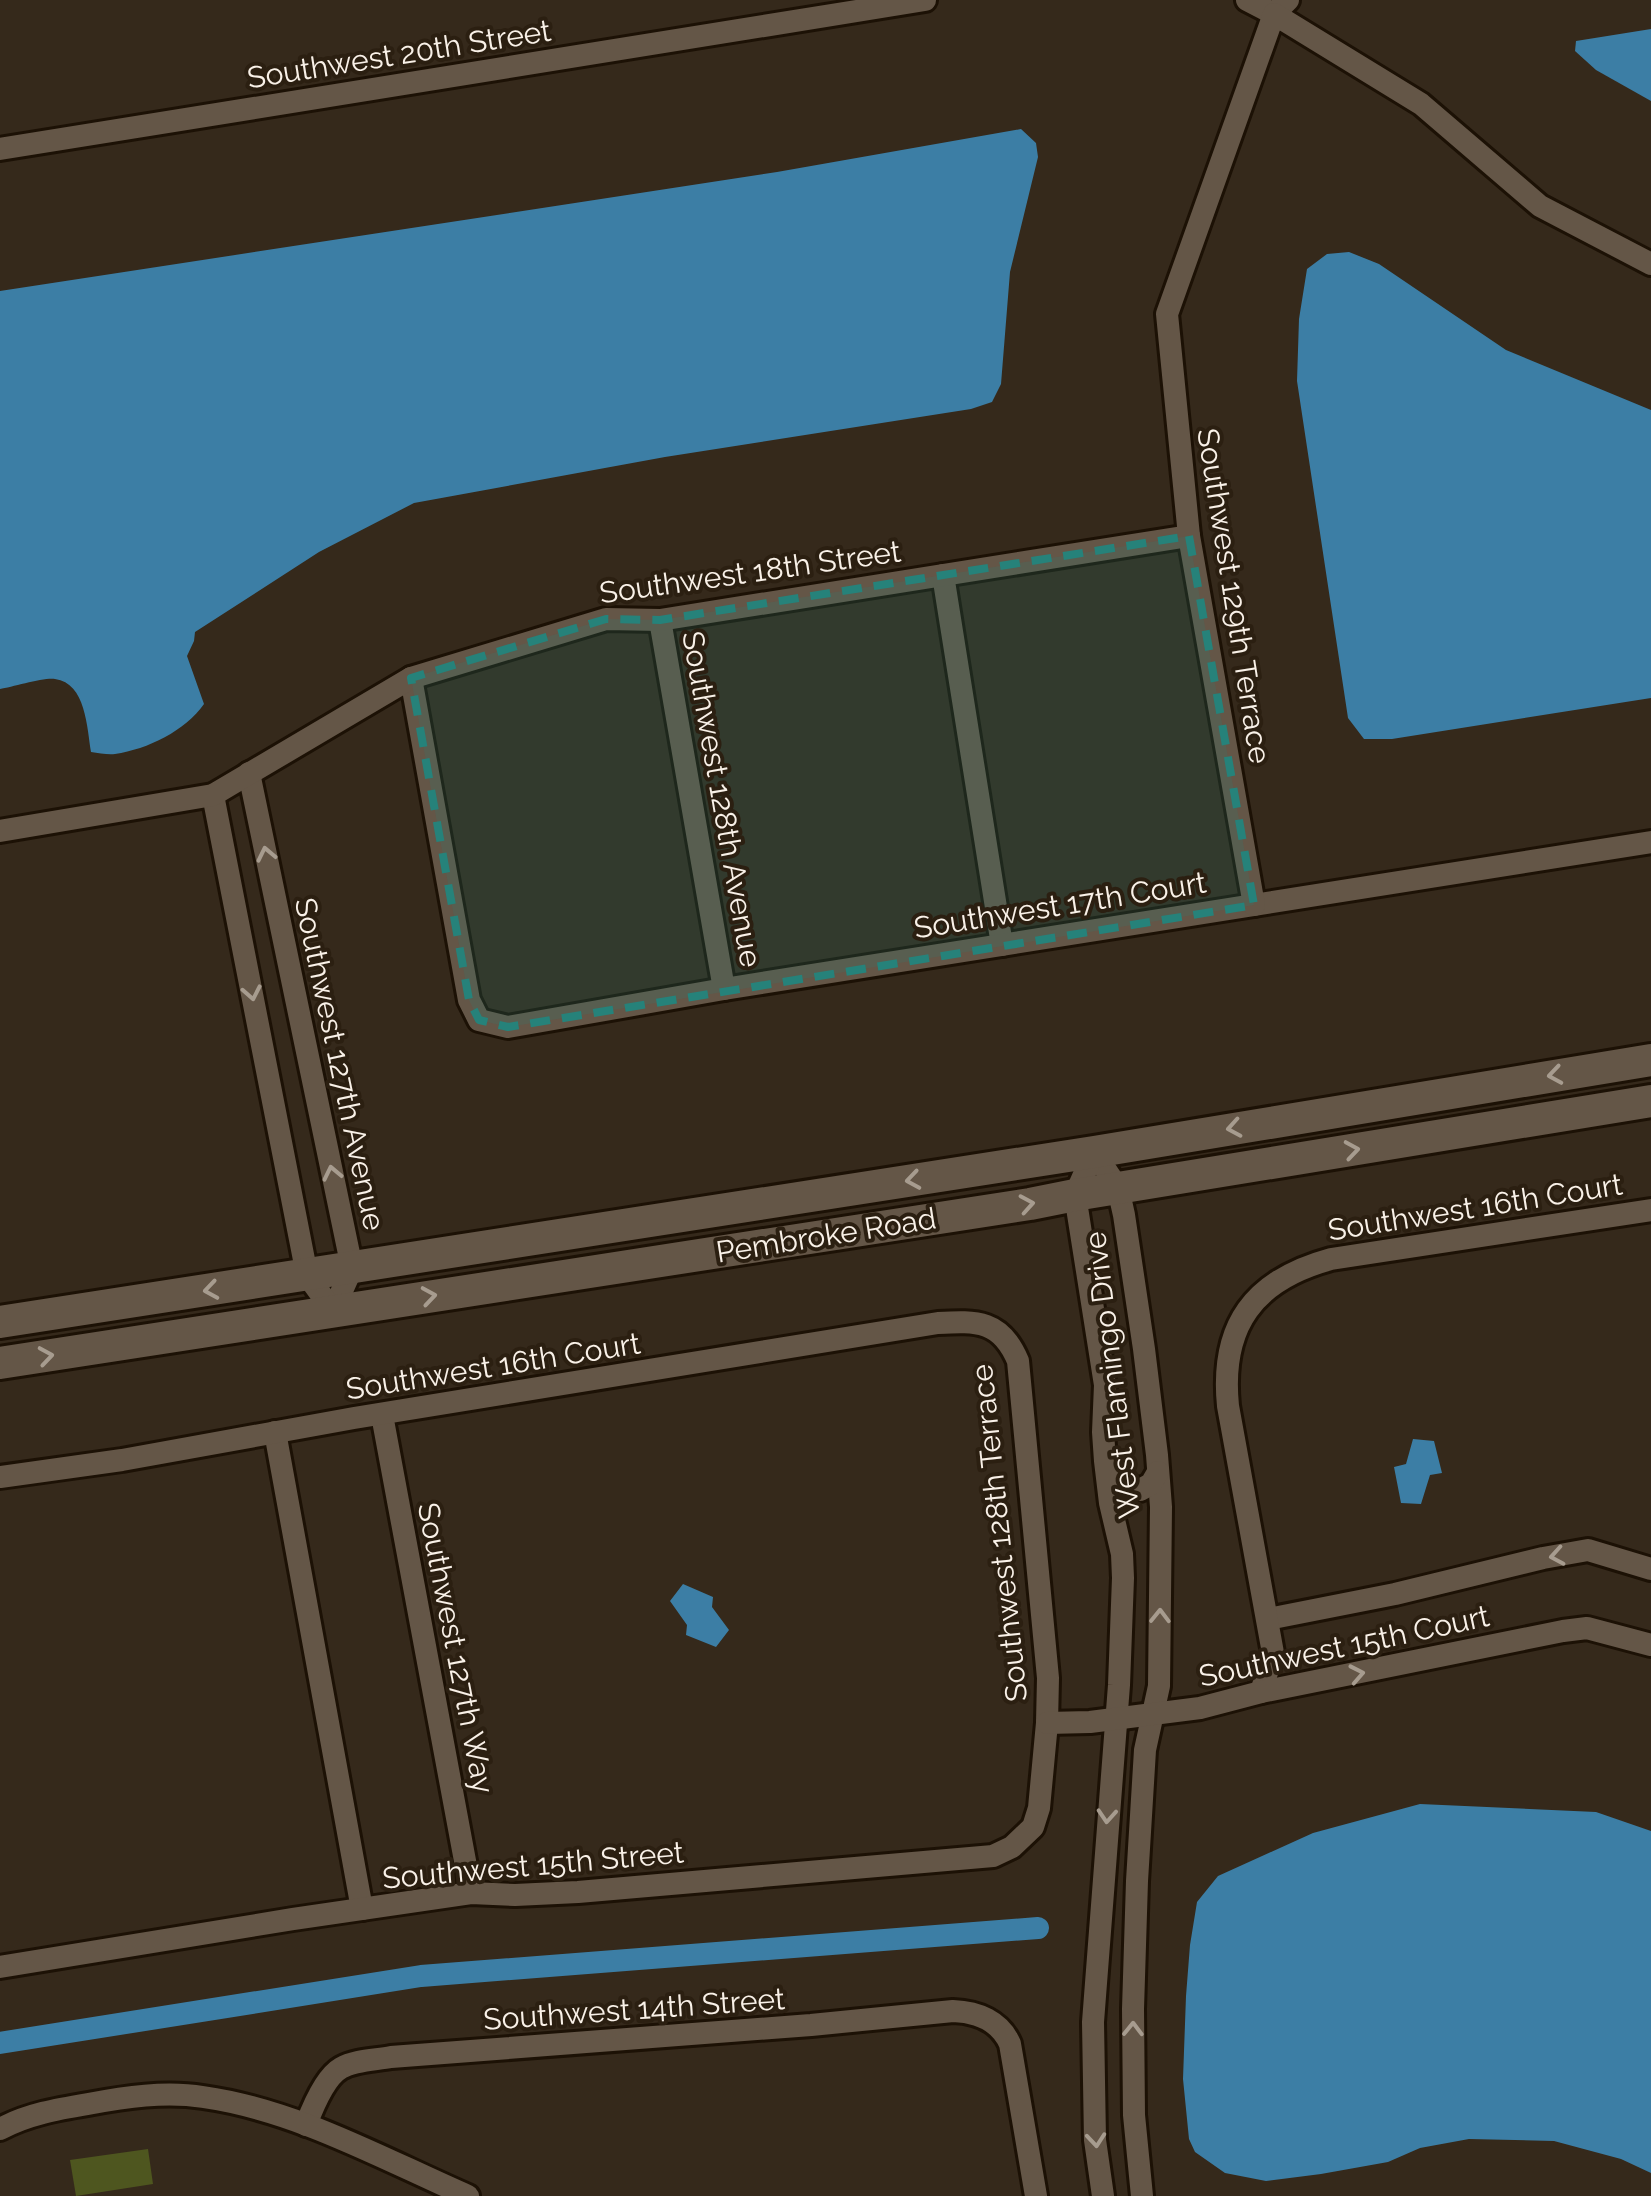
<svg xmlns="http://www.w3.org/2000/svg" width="1651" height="2196" font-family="Raleway,sans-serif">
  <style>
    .green { fill: #4e561f }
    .water { fill: #3c7ea5 }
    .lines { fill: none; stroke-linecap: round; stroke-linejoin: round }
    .canal { stroke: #3c7ea5; stroke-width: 22 }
    .street-casing { stroke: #1c1105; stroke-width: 28 }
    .secondary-casing { stroke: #1c1105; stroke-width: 38 }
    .street { stroke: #645647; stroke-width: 22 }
    .secondary { stroke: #645647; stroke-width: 32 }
    .oneway { stroke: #a79c8f }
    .marked { fill: #26827a; fill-opacity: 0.2; stroke: #26827a; stroke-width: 8; stroke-dasharray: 20 12; stroke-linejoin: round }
    .labels { text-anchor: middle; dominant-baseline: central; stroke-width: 8; stroke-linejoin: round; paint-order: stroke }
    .street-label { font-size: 30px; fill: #f9f1e8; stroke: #2b1f11 }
  </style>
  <rect width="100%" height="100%" fill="#35291b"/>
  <path class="green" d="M148,2149L153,2184L76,2196L70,2160Z"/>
  <g class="water">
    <path d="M1651,29V101L1596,70L1575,51L1576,41Z"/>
    <path d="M1021,129L1036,143L1038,157L1010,272L1001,384L992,402L971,409L665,457L414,503L319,552L195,632L194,641L187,656L204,704C185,731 148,749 115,754C108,755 99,753 91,752C87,728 86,683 55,679C45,677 12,687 0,689V291L777,172Z"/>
    <path d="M1349,252L1379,264L1506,350L1651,410V698L1392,739H1364L1348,718L1297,381L1299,319L1307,269L1327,254Z"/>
    <path d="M1413,1439L1434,1441L1442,1473L1430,1475L1421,1504L1401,1503L1394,1467L1406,1464Z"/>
    <path d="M683,1584L713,1597L712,1607L729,1630L716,1647L686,1635L687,1625L670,1601Z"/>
    <path d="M1420,1804L1596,1812L1651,1831V2173L1621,2159L1554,2141L1469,2139L1420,2148L1388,2162L1321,2174L1266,2181L1225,2173L1195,2152L1189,2139L1183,2079L1186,1996L1190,1945L1197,1902L1218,1876L1313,1833Z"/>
  </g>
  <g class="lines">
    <path class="canal" d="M0,2043L421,1976L1038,1928"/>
    <defs>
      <g id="street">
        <path d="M1247,0L1274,14L1288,0"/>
        <path d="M0,149L925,0"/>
        <path d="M943,575L1002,945"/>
        <path d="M660,620L724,989"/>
        <path d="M411,678L469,1000L479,1020L508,1027L724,989L1651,842"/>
        <path d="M249,773L352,1268L333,1311"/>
        <path d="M213,795L307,1275L333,1311"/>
        <path d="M0,831L213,795L411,678L606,619L660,620L1189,536"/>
        <path d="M1254,905L1189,536L1167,314L1274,14L1421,104L1540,206L1651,264"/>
        <path d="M1094,1152L1118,1188L1124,1215L1144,1349L1157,1455L1161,1507L1159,1686L1145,1750L1137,1881L1133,2009L1134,2115L1142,2196"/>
        <path d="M1094,1152L1075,1195L1105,1385L1103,1432L1105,1461L1110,1503L1122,1554L1123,1578L1119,1685L1093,2022L1095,2140L1103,2196"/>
        <path d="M382,1415L471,1893"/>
        <path d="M275,1432L362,1909"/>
        <path d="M0,1477L122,1460L354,1418L938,1323C977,1321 1001,1320 1018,1361L1048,1678L1047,1723L1039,1808L1033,1827L1012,1847L993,1856L578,1892L515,1895L471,1893L293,1919L0,1967"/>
        <path d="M1121,1477L1129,1486L1140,1490L1151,1484L1158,1472"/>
        <path d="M1268,1619L1395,1594L1543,1558L1588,1550L1651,1569"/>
        <path d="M1261,1692L1273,1653L1228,1406C1220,1325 1254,1280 1331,1259L1651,1210"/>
        <path d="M1047,1723L1090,1722L1200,1708L1261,1692L1563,1631L1587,1628L1651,1645"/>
        <path d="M306,2125C312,2109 325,2077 341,2068C355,2060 375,2060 391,2057L811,2025L953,2011C978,2012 1000,2021 1010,2044L1036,2196"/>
        <path d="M0,2129C28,2114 58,2109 88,2104C125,2097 165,2091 203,2097C296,2110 383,2159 468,2196"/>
      </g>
      <g id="secondary">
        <path d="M0,1322L1094,1152L1651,1060"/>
        <path d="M0,1363L1030,1204L1075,1195L1651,1101"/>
      </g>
    </defs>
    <use href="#street" class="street-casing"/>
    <use href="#secondary" class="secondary-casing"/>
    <use href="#street" class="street"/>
    <use href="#secondary" class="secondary"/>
  </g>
  <defs><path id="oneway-chevron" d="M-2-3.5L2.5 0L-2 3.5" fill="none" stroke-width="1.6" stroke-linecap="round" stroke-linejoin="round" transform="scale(2.5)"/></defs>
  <g class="oneway">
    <use href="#oneway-chevron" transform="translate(266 854) rotate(-102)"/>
    <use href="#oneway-chevron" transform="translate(252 993) rotate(79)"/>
    <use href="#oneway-chevron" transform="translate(1555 1075) rotate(171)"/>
    <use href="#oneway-chevron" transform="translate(1234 1128) rotate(170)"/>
    <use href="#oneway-chevron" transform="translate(1352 1150) rotate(-9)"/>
    <use href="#oneway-chevron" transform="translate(332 1173) rotate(-102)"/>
    <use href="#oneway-chevron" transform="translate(913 1180) rotate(171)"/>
    <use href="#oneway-chevron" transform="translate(1027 1204) rotate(-10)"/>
    <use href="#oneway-chevron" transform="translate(211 1290) rotate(171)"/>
    <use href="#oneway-chevron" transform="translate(429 1296) rotate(-9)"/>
    <use href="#oneway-chevron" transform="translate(46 1356) rotate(-9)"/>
    <use href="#oneway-chevron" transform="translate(1557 1556) rotate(170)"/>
    <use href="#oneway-chevron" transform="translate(1160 1616) rotate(-89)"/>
    <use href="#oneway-chevron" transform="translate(1357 1674) rotate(-11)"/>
    <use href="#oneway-chevron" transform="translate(1107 1816) rotate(94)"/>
    <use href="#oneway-chevron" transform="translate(1133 2029) rotate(-89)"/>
    <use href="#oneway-chevron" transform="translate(1096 2140) rotate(85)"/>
  </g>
  <path class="marked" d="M1189,536L1254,905L508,1027L479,1020L469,1000L411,678L606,619L660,620Z"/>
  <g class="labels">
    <g class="street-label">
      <text transform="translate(399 54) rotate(-9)">Southwest 20th Street</text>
      <text transform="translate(750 572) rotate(-8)">Southwest 18th Street</text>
      <text transform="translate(1234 596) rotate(81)">Southwest 129th Terrace</text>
      <text transform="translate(722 799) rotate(80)">Southwest 128th Avenue</text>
      <text transform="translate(1060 905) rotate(-9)">Southwest 17th Court</text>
      <text transform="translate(340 1064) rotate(78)">Southwest 127th Avenue</text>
      <text transform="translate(1475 1207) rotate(-9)">Southwest 16th Court</text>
      <text transform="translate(826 1235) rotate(-9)">Pembroke Road</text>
      <text transform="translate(493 1366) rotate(-9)">Southwest 16th Court</text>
      <text transform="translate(1112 1375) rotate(-97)">West Flamingo Drive</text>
      <text transform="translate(999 1533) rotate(-96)">Southwest 128th Terrace</text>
      <text transform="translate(1344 1646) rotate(-12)">Southwest 15th Court</text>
      <text transform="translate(456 1648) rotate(79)">Southwest 127th Way</text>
      <text transform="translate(533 1865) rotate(-5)">Southwest 15th Street</text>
      <text transform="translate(634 2009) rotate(-4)">Southwest 14th Street</text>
    </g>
  </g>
</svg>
